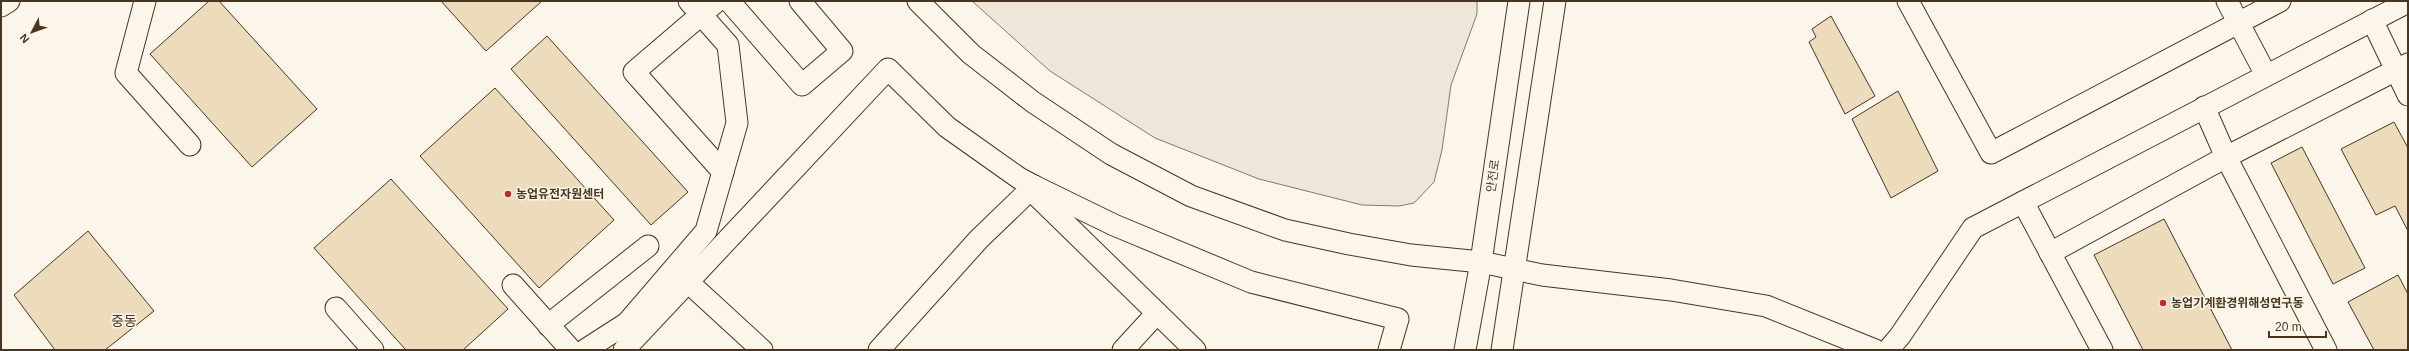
<svg xmlns="http://www.w3.org/2000/svg" width="2409" height="351" font-family="Helvetica,'Noto Sans KR',sans-serif">
  <style>
    .green { fill: #ede6d9; stroke: #887966 }
    .building { fill: #ecdcbc; stroke: #4a3520 }
    .lines { fill: none; stroke-linecap: round; stroke-linejoin: round }
    .minor-casing { stroke: #4a3520; stroke-width: 23 }
    .minor { stroke: #fbf6e9; stroke-width: 21 }
    .poi-dot { fill: #c62828; stroke: #fbf6e9; stroke-width: 1.5 }
    .labels { text-anchor: middle; dominant-baseline: central; stroke-width: 3; stroke-linejoin: round; paint-order: stroke }
    .street-label { font-size: 12px; fill: #4a3520; stroke: #fbf6e9 }
    .poi-label { font-size: 12px; font-weight: bold; fill: #4a3520; stroke: #fbf6e9; text-anchor: start }
    .quarter-label { font-size: 14px; fill: #4a3520; stroke: #fbf6e9 }
  </style>
  <rect width="100%" height="100%" fill="#fbf6e9"/>
  <path class="green" d="M972,1H1477V14L1451,85L1442,150L1434,182L1414,203L1399,206L1362,205L1259,179L1155,138L1050,71Z"/>
  <g class="building">
    <path d="M209,1H219L317,109L252,167L150,54Z"/>
    <path d="M441,1H542L486,51Z"/>
    <path d="M1831,16L1875,96L1845,114L1809,42L1816,37L1812,29Z"/>
    <path d="M547,36L688,192L651,225L511,69Z"/>
    <path d="M495,88L614,220L539,288L420,156Z"/>
    <path d="M1898,91L1938,171L1891,198L1852,119Z"/>
    <path d="M2394,122L2408,148V231L2395,206L2376,215L2341,149Z"/>
    <path d="M2302,147L2365,268L2333,284L2271,163Z"/>
    <path d="M391,179L508,309L463,350H406L314,248Z"/>
    <path d="M2164,219L2232,350H2143L2094,255Z"/>
    <path d="M88,231L154,311L105,350H55L14,295Z"/>
    <path d="M2398,275L2408,294V350H2374L2348,302Z"/>
  </g>
  <g class="lines">
    <defs>
      <g id="minor">
        <path d="M145,1L126,73L190,145"/>
        <path d="M717,1L634,72L723,172"/>
        <path d="M729,1L802,85L842,51L800,1"/>
        <path d="M918,1L971,54L1033,102L1111,154L1191,196L1285,230L1349,244L1411,255L1481,262L1542,275L1671,290L1766,306L1875,350"/>
        <path d="M1908,1L1991,153L2280,1"/>
        <path d="M2227,1L2266,75"/>
        <path d="M1,6L9,1"/>
        <path d="M2372,20L2408,95"/>
        <path d="M2204,107L2226,157L2326,350"/>
        <path d="M1032,191L1195,350"/>
        <path d="M2023,202L2102,350"/>
        <path d="M2050,253L2226,157L2408,64"/>
        <path d="M688,282L762,350"/>
        <path d="M513,285L571,350"/>
        <path d="M336,308L373,350"/>
        <path d="M548,325L648,246"/>
        <path d="M585,350L627,323L706,231L737,123L728,45L689,1"/>
        <path d="M624,350L888,69L947,127L1019,178L1034,186L1114,225L1251,282L1398,319L1389,350"/>
        <path d="M879,350L979,239L1034,186"/>
        <path d="M1123,350L1157,313"/>
        <path d="M1465,350L1481,262L1519,1"/>
        <path d="M1502,350L1555,1"/>
        <path d="M1888,350L1900,336L1973,228L2408,2"/>
      </g>
    </defs>
    <use href="#minor" class="minor-casing"/>
    <use href="#minor" class="minor"/>
  </g>
  <g class="poi-dot">
    <circle cx="508" cy="194" r="4"/>
    <circle cx="2163" cy="303" r="4"/>
  </g>
  <g class="labels">
    <g class="street-label">
      <text transform="translate(1493 176) rotate(-82)">안전로</text>
    </g>
    <g class="poi-label">
      <text x="516" y="194">농업유전자원센터</text>
      <text x="2171" y="303">농업기계환경위해성연구동</text>
    </g>
    <g class="quarter-label">
      <text x="124" y="321">중동</text>
    </g>
  </g>
  <rect width="2409" height="351" fill="none" stroke="#4a3520" stroke-width="4"/>
  <g transform="translate(32 32) rotate(229)" stroke="#fbf6e9" stroke-width="3" paint-order="stroke">
  <path d="M0-3L7 15L0 10L-7 15Z" fill="#4a3520"/>
  <text y="-6" font-size="11" font-weight="bold" text-anchor="middle" fill="#4a3520">N</text>
  </g>
  <path d="M2269 331v6h57v-6" fill="none" stroke="#4a3520" stroke-width="2"/>
  <text x="2275" y="331" font-size="12" fill="#4a3520" stroke="#fbf6e9" stroke-width="3" paint-order="stroke">20 m</text>
</svg>
